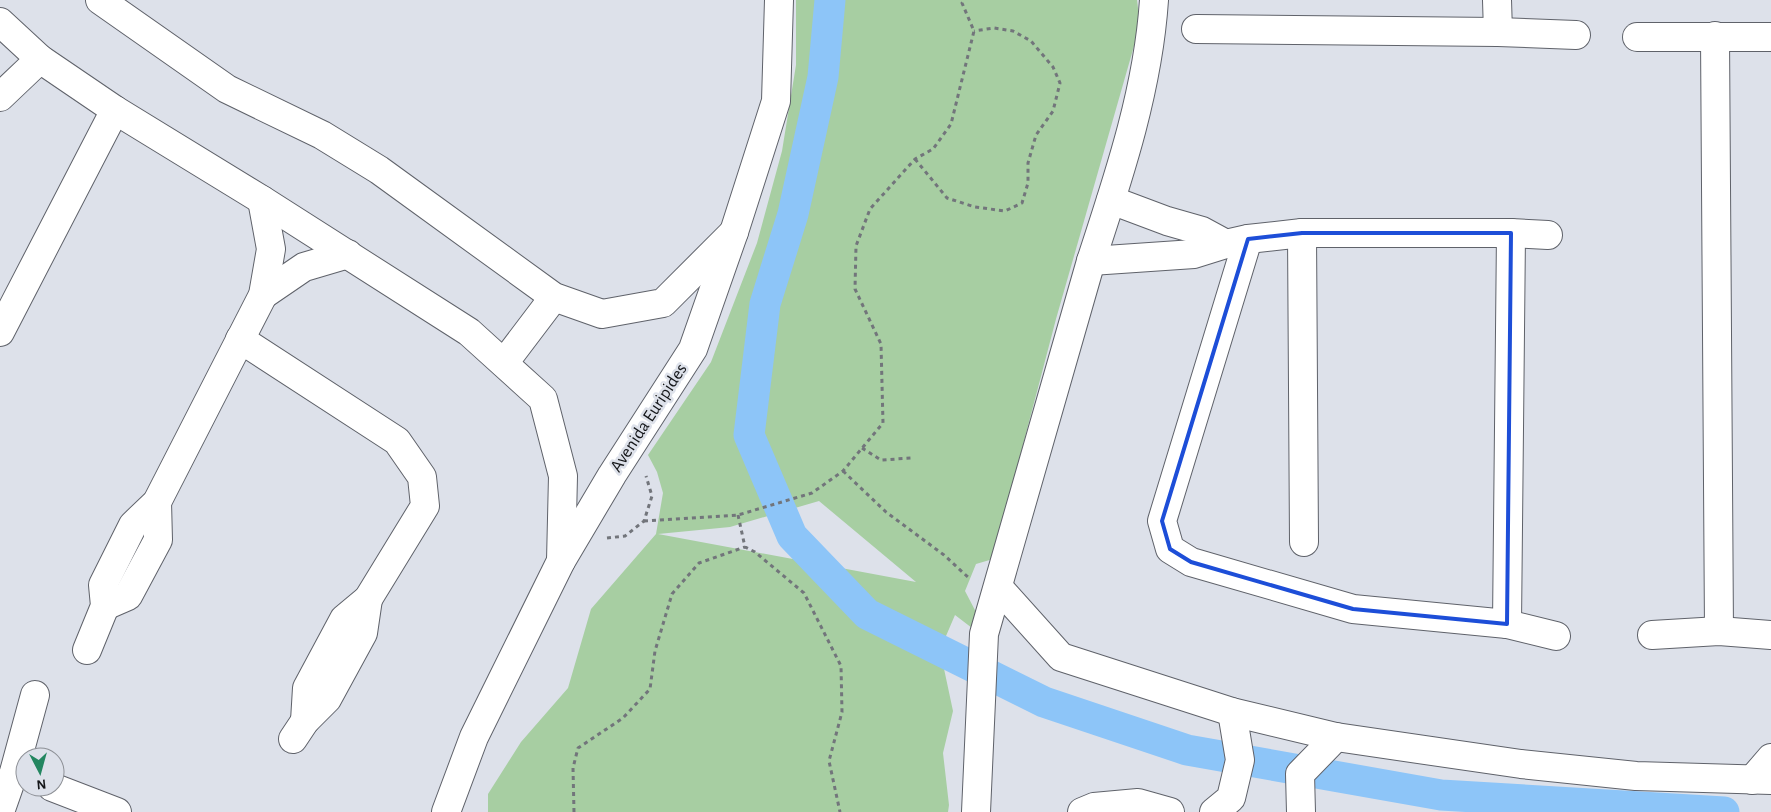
<svg xmlns="http://www.w3.org/2000/svg" width="1771" height="812" font-family="'Alegreya Sans',sans-serif">
  <style>
    .green { fill: #a7cea2; fill-rule: evenodd }
    .lines { fill: none; stroke-linecap: round; stroke-linejoin: round }
    .canal { stroke: #8dc5f8; stroke-width: 31 }
    .street-casing { stroke: #5f626a; stroke-width: 30 }
    .secondary-casing { stroke: #5f626a; stroke-width: 30 }
    .path { stroke: #72757b; stroke-width: 3; stroke-dasharray: 4 4; stroke-linecap: butt }
    .street { stroke: #fff; stroke-width: 28 }
    .secondary { stroke: #fff; stroke-width: 28 }
    .marked { fill: none; stroke: #1d4ed8; stroke-width: 4; stroke-linejoin: round }
    .labels { text-anchor: middle; dominant-baseline: central; stroke-width: 5; stroke-linejoin: round; paint-order: stroke }
    .street-label { font-size: 18px; fill: #141619; stroke: #dde1ea }
  </style>
  <rect width="100%" height="100%" fill="#dde1ea"/>
  <path class="green" d="M796,0H1137L1140,25L1056,319L993,559L976,564L965,591L977,614L972,628L955,615L940,650L953,711L943,753L949,805L948,812H488V794L521,742L568,688L591,609L656,534L663,493L657,472L648,455L711,362L757,243L782,151L796,65ZM819,501L916,582L658,534L730,527Z"/>
  <g class="lines">
    <path class="canal" d="M830,0L823,77L793,214L765,304L749,435L792,536L867,614L1044,702L1187,750L1441,795L1724,812"/>
    <defs>
      <g id="street">
        <path d="M100,0L227,89L322,135L379,170L554,297L602,314L663,303L734,232"/>
        <path d="M1497,0L1498,32"/>
        <path d="M0,22L40,59L115,110L262,200L469,332L543,399L563,476L561,561"/>
        <path d="M1196,29L1498,32L1576,35"/>
        <path d="M1715,36L1719,631"/>
        <path d="M1637,37H1771"/>
        <path d="M0,97L40,59"/>
        <path d="M1111,200L1167,221L1202,231L1226,244"/>
        <path d="M1302,233L1304,542"/>
        <path d="M1248,239L1162,521L1170,549L1191,562L1353,609L1507,624L1556,636"/>
        <path d="M1091,261L1194,254L1226,244L1248,239L1302,233H1511L1548,235"/>
        <path d="M263,295L304,267L348,254"/>
        <path d="M0,332L115,110"/>
        <path d="M240,339L397,441L422,477L425,506L368,599L344,619L307,688L305,721"/>
        <path d="M504,363L554,297"/>
        <path d="M105,606L128,596L158,540L157,502"/>
        <path d="M1507,624L1511,233"/>
        <path d="M1652,635L1719,631L1771,635"/>
        <path d="M87,650L105,606L103,585L133,525L157,502L263,295L271,249L262,200"/>
        <path d="M293,739L305,721L327,699L363,633L368,599"/>
        <path d="M1752,780L1771,758"/>
        <path d="M52,787L117,812"/>
        <path d="M0,812L14,772L35,695"/>
      </g>
      <g id="secondary">
        <path d="M999,588L1061,657L1232,712L1336,737L1521,764L1636,776L1771,780"/>
        <path d="M446,812L474,737L561,561L612,475L693,349L734,232L776,101L779,0"/>
        <path d="M976,812L984,634L1091,261C1119,176 1148,90 1154,0"/>
        <path d="M1082,812L1094,807L1138,803L1170,812"/>
        <path d="M1214,812L1231,798L1240,760L1232,712"/>
        <path d="M1301,812L1300,774L1336,737"/>
      </g>
    </defs>
    <use href="#street" class="street-casing"/>
    <use href="#secondary" class="secondary-casing"/>
    <g class="path">
      <path d="M915,159L947,198L975,207L1005,211L1022,203L1028,183V163L1036,135L1053,111L1060,83L1053,67L1031,41L1013,31L994,28L974,31"/>
      <path d="M862,448L881,460L912,458"/>
      <path d="M843,471L886,512L944,555L970,579"/>
      <path d="M738,515L745,547L755,552L804,593L841,666L842,712L829,761L840,812"/>
      <path d="M644,521L738,515L812,493L843,471L883,423L881,344L855,289L856,246L870,209L915,159L933,149L951,124L974,31L962,3L964,0"/>
      <path d="M607,538L625,536L644,521L652,496L646,476"/>
      <path d="M574,812L573,768L578,748L623,718L650,689L655,651L672,594L699,563L745,547"/>
    </g>
    <use href="#street" class="street"/>
    <use href="#secondary" class="secondary"/>
  </g>
  <path class="marked" d="M1302,233H1511L1507,624L1353,609L1191,562L1170,549L1162,521L1248,239Z"/>
  <g class="labels">
    <g class="street-label">
      <text transform="translate(649 418) rotate(-57)">Avenida Euripides</text>
    </g>
  </g>
  <g transform="translate(40 772) rotate(174)"><circle r="24" fill="#dde1ea" stroke="#8d9096"/>
  <path d="M0-4L9 19L0 12L-9 19Z" fill="#238660"/>
  <text y="-8" font-size="14" font-weight="bold" text-anchor="middle" fill="#141619">N</text>
  </g>
</svg>
